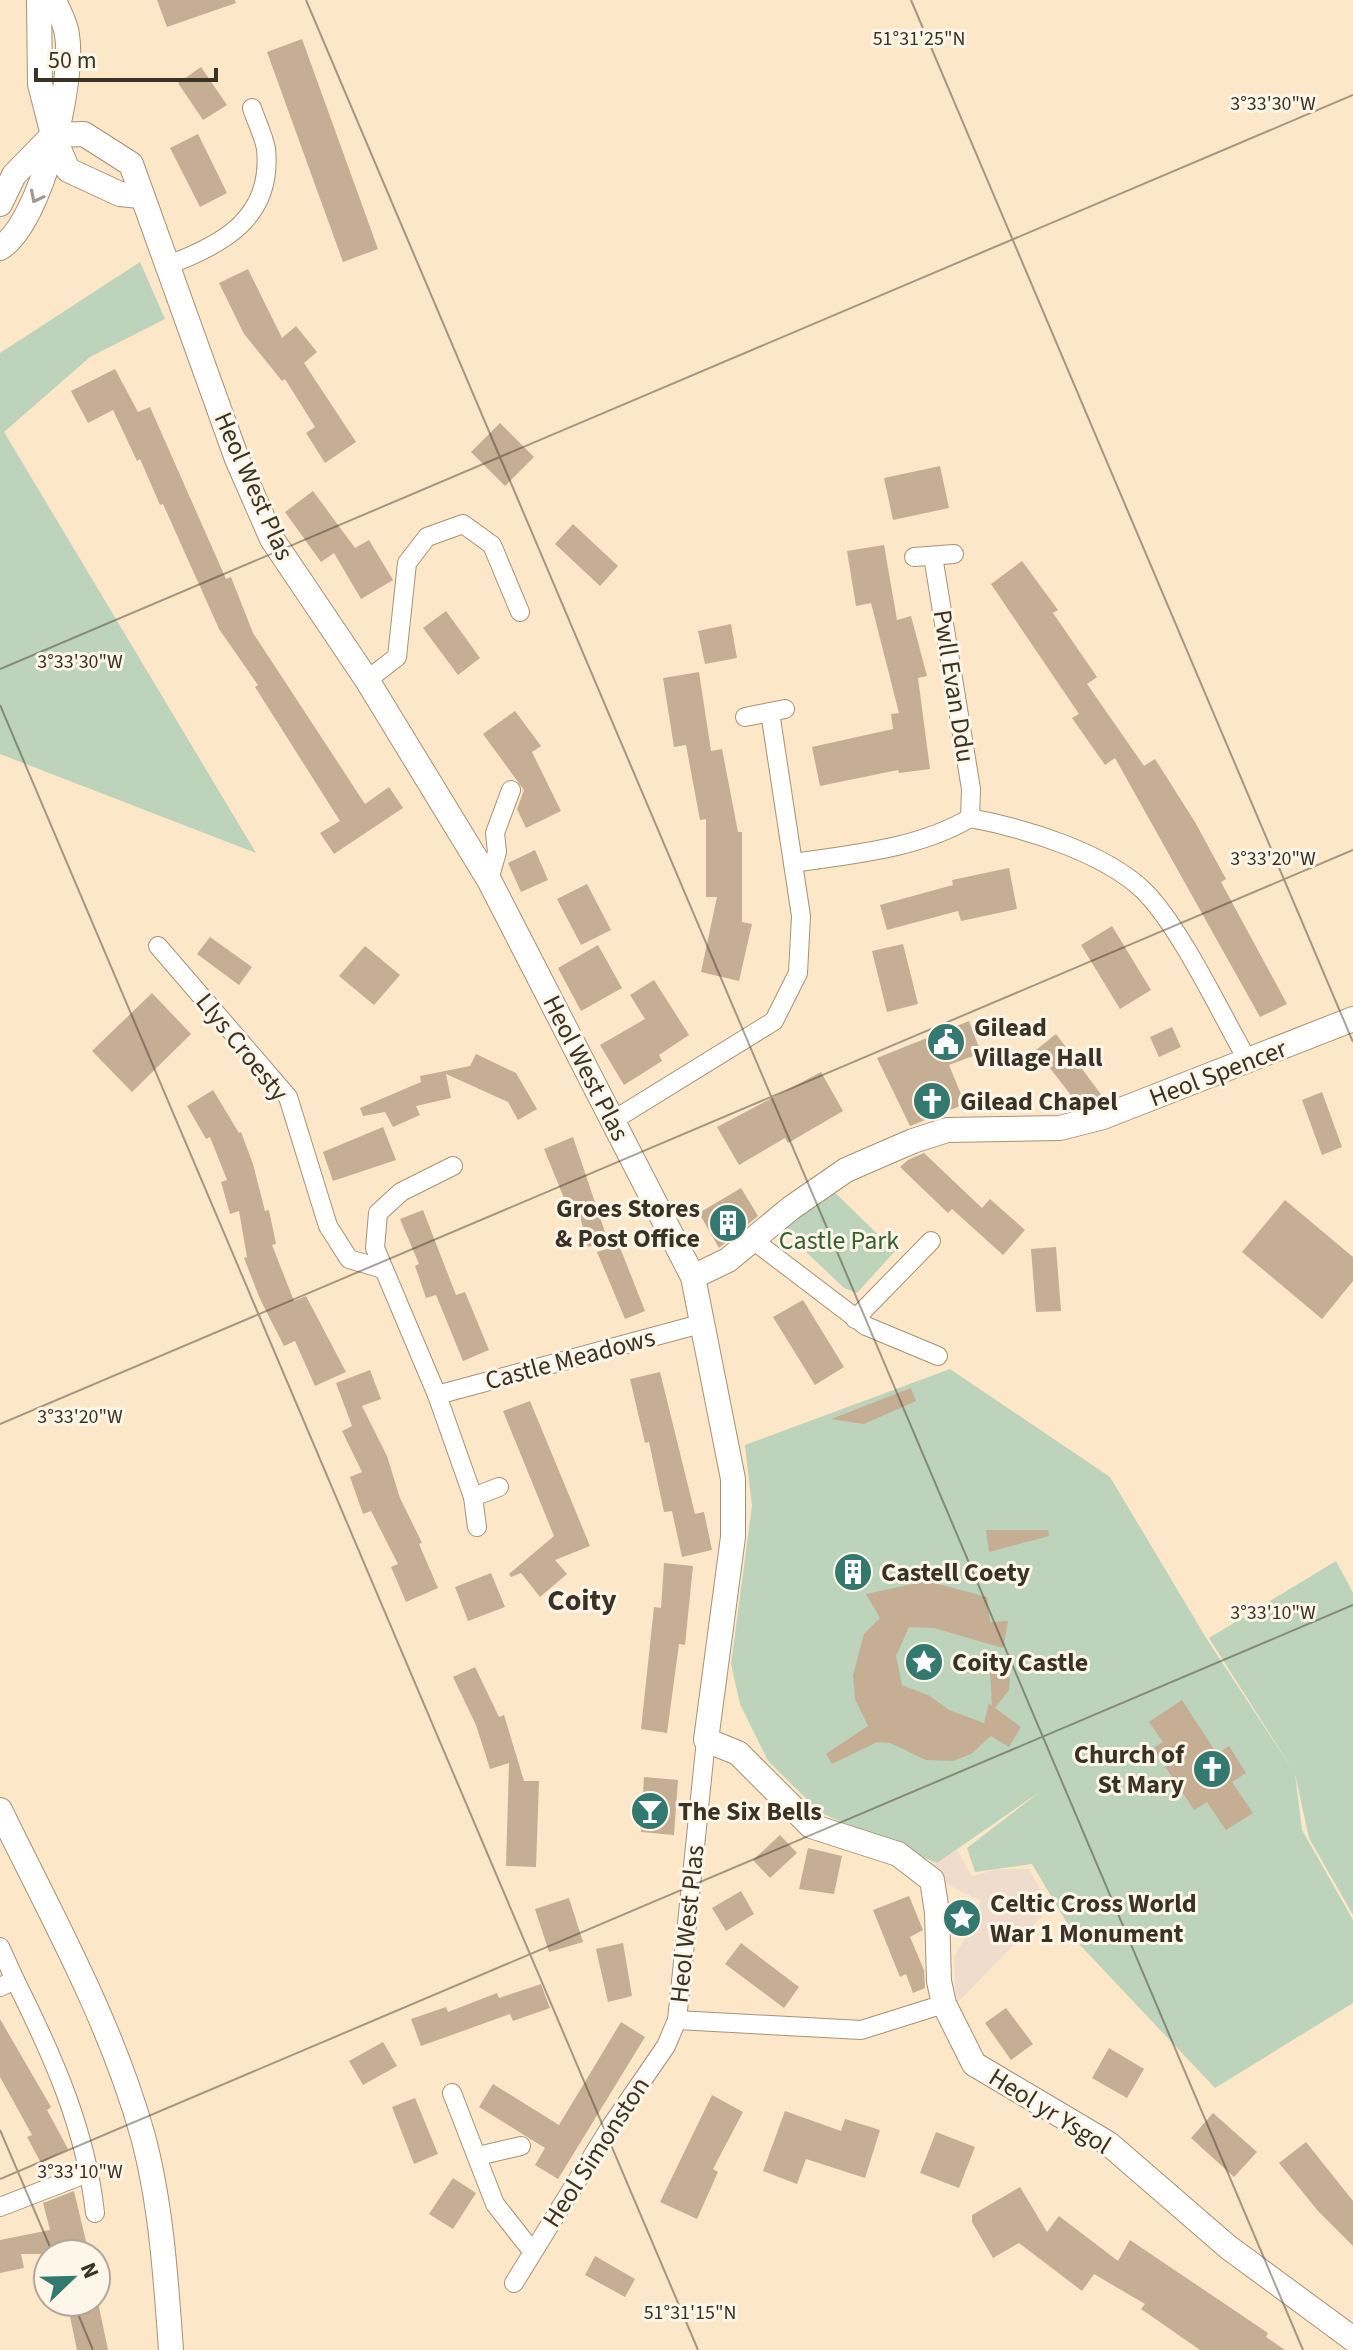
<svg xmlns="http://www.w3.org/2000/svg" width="1353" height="2350" font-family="'Source Sans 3',sans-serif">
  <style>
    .commercial { fill: #f0dccd }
    .green { fill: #bdd3bb }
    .building { fill: #c5ae93 }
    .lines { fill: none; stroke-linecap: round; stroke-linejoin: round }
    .minor-casing { stroke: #a69275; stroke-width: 20 }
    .tertiary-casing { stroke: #a69275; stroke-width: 26 }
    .minor { stroke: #fff; stroke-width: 18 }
    .tertiary { stroke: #fff; stroke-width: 24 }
    .oneway { stroke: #9d9892 }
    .ticks { fill: none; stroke: #3b3226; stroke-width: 2; stroke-opacity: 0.45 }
    .labels { text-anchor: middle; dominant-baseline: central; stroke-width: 6; stroke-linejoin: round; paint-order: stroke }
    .street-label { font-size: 26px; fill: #3b3226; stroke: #fff6ea }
    .poi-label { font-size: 26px; font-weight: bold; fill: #3b3226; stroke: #fff6ea; text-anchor: start }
    .park-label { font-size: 26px; fill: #356130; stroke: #fff6ea }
    .quarter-label { font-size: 30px; font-weight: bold; fill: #3b3226; stroke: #fff6ea }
    .ticks-label { font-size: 20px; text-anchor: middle; fill: #3b3226; stroke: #fff6ea; stroke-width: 6; stroke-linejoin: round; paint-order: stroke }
  </style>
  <rect width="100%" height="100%" fill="#fde7c9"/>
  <path class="commercial" d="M957,1850L972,1876L999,1869H1029L1050,1908L956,2004L954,1956L969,1932L981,1901L922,1872Z"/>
  <g class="green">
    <path d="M140,262L165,319L90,357L4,432L256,853L0,754V353Z"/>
    <path d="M826,1184L895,1251L857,1293L844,1288L783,1230Z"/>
    <path d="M950,1369L1110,1477L1208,1641L1294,1772L1209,1638L1336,1561L1353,1593V1915L1309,1838L1295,1774L1302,1830L1353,1920V2003L1215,2088L1080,1945L1032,1864L975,1872L967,1848L1041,1791L937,1863L821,1813L768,1761L740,1704L731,1664L752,1506L745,1445Z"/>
  </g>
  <g class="building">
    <path d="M157,0H235L236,3L167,27Z"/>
    <path d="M302,39L378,249L343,262L267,52Z"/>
    <path d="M201,67L227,105L203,120L178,83Z"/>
    <path d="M198,134L227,193L200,207L170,148Z"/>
    <path d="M248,269L282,338L296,326L317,352L304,363L356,442L325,463L306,433L315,427L285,379L282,381L244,334L219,283Z"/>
    <path d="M115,369L138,412L150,407L226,579L231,577L253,633L278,671L365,804L389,787L403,808L334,854L320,833L340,821L255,687L258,685L219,629L163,504L160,505L140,459L137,461L113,410L88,423L71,391Z"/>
    <path d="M500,423L534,457L505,486L471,452Z"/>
    <path d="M940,466L949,508L893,520L884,478Z"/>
    <path d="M313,491L355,548L369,540L393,580L361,599L334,553L321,562L285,512Z"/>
    <path d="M573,524L618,566L600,586L555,544Z"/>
    <path d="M884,545L897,620L911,616L927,676L918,678L930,769L899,773L898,770L820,786L812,747L893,729L891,714L899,713L871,603L856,606L847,551Z"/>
    <path d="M1022,561L1058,610L1053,613L1097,677L1087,684L1144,766L1155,759L1195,822L1226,879L1221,882L1287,1004L1260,1017L1115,758L1105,765L1072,718L1079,714L991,584Z"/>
    <path d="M446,611L480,658L458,675L423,628Z"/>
    <path d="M731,624L737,658L705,664L698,631Z"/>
    <path d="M699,672L711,751L722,749L738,832H742V922L752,924L739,981L701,972L717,897H706V819L700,820L686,745L674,747L663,678Z"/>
    <path d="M515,711L541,746L532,752L561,811L526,828L517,809L524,790L483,734Z"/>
    <path d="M535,850L548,880L521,892L508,863Z"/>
    <path d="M1009,868L1017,909L961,921L958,911L887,930L880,905L953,885L952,880Z"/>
    <path d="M587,884L611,930L581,945L557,899Z"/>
    <path d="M1112,926L1151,990L1120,1009L1081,945Z"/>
    <path d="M210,937L252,967L239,985L197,954Z"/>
    <path d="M903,944L918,1004L887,1012L872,951Z"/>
    <path d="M598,945L622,988L581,1011L558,968Z"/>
    <path d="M365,946L400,975L374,1005L339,976Z"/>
    <path d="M654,980L689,1035L659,1055L662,1061L624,1085L600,1045L645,1019L630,995Z"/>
    <path d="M152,993L191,1034L132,1092L92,1051Z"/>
    <path d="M969,1021L981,1053L949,1065L965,1104L910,1126L877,1058Z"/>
    <path d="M1172,1027L1181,1047L1159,1057L1150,1037Z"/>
    <path d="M1056,1034L1103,1097L1093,1104L1080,1107L1036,1050Z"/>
    <path d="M476,1054L516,1073L537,1109L518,1120L508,1102L446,1074L451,1098L416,1106L420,1115L393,1127L385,1112L363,1116L360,1108L421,1082L420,1076L470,1066Z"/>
    <path d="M821,1072L843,1111L788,1143L785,1138L739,1165L717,1127Z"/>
    <path d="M213,1090L239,1133L241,1132L253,1164L265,1211L269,1210L276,1244L272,1245L294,1301L306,1296L346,1372L315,1386L295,1341L284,1346L260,1299L244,1258L247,1257L239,1211L230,1214L221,1182L227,1180L210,1137L206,1139L187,1106Z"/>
    <path d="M1322,1092L1342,1147L1322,1155L1302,1100Z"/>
    <path d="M383,1127L396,1160L333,1181L323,1152Z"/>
    <path d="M573,1137L608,1241L588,1247L577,1205L568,1208L544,1149Z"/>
    <path d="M924,1153L982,1208L990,1199L1025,1230L1003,1255L952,1209L948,1213L900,1167L908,1160Z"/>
    <path d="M741,1188L758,1216L719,1248L699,1213Z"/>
    <path d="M1285,1200L1353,1257V1281L1322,1319L1242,1252Z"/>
    <path d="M423,1210L456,1295L465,1292L489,1350L463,1361L436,1295L426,1298L415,1266L419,1264L400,1219Z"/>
    <path d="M619,1245L645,1311L625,1319L597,1252Z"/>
    <path d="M1056,1247L1061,1311L1036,1312L1031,1249Z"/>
    <path d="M803,1300L844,1367L815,1385L773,1317Z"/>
    <path d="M370,1370L381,1399L362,1406L387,1456L400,1498L422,1543L419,1544L438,1588L406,1602L391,1567L398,1564L371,1511L363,1514L350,1477L362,1472L342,1431L352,1426L336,1383Z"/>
    <path d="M660,1372L695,1514L704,1512L712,1550L682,1557L672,1511L664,1512L649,1442L645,1443L630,1379Z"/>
    <path d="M911,1388L916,1401L864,1424L831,1419Z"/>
    <path d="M530,1401L590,1546L555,1560L567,1574L540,1597L521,1573L511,1577L509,1574L554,1536L503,1411Z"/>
    <path d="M986,1530H1048L1049,1536L989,1552Z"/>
    <path d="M664,1563L693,1566L685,1645L679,1644L667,1733L641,1729L654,1607L661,1608Z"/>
    <path d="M491,1573L505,1607L468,1621L455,1587Z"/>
    <path d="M927,1581L987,1597L990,1622L1008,1621L1003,1648L934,1628L909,1627L896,1656L902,1685L930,1696L949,1710L984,1723L989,1703L992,1706L990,1671L1010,1678L1009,1690L995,1708L1021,1727L1009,1747L991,1736L971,1754L953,1761L926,1760L890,1743L877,1742L832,1764L826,1754L868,1726L855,1699L853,1675L864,1634L880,1618L866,1594Z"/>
    <path d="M475,1667L499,1717L504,1715L524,1781H539L536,1867L506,1866L509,1763L490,1769L476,1725L453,1677Z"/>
    <path d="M1182,1700L1217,1754L1229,1746L1246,1773L1232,1782L1253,1813L1226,1830L1207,1802L1194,1810L1153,1748L1163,1742L1149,1722Z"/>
    <path d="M644,1777L678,1780L674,1835L641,1832Z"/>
    <path d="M780,1835L797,1853L770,1878L753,1860Z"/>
    <path d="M808,1848L842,1856L834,1894L799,1889Z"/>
    <path d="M741,1891L754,1914L726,1931L712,1908Z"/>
    <path d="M909,1896L923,1930L910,1937L924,1970L925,1988L913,1993L906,1974L900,1977L873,1910Z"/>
    <path d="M569,1898L583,1942L549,1952L535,1909Z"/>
    <path d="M623,1943L632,1996L608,2002L596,1949Z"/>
    <path d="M741,1943L799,1987L784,2008L725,1964Z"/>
    <path d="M541,1984L550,2008L513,2021L510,2014L421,2046L411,2019L446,2007L448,2012L497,1993L499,1998Z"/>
    <path d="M1006,2008L1033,2044L1011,2060L985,2023Z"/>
    <path d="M0,2019L51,2107L47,2110L68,2149L41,2163L27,2137L32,2135L0,2077Z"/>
    <path d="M621,2022L645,2037L558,2179L535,2165L545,2148L479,2107L493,2084L559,2125Z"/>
    <path d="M383,2042L397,2066L363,2085L349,2061Z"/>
    <path d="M1109,2048L1144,2069L1127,2098L1092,2078Z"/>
    <path d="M712,2095L743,2112L713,2169L718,2172L697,2219L660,2202Z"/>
    <path d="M415,2098L438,2154L414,2164L392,2107Z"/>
    <path d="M785,2111L841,2131L845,2119L880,2130L865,2178L806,2159L797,2184L763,2171Z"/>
    <path d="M1213,2113L1257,2152L1234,2177L1191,2138Z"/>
    <path d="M936,2132L975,2147L959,2188L920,2173Z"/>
    <path d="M1306,2142L1353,2201V2246L1318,2211L1279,2163Z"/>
    <path d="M453,2178L476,2193L453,2229L429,2214Z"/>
    <path d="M1020,2187L1047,2232L1059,2216L1118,2261L1130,2240L1268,2333L1266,2337L1285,2350H1200L1141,2309L1145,2304L1094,2274L1082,2291L1019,2243L993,2258L972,2222V2215Z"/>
    <path d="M74,2191L89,2254H21L24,2268L0,2273V2240L50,2230L43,2203Z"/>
    <path d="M595,2256L635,2279L625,2297L585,2275Z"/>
    <path d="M67,2302H98L108,2350H77Z"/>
  </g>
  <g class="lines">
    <defs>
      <g id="minor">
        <path d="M168,265C222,245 273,218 266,149C264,136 256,121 252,108"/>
        <path d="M914,557L954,554"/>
        <path d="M367,680L397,657L407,563L427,537L463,524L492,545L520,612"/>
        <path d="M745,717L785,709"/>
        <path d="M970,818C1024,828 1103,852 1143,890C1180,926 1221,1014 1248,1061"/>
        <path d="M793,863C852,854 918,849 970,818L971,789L933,556"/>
        <path d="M489,880L497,852L495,833L511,790"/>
        <path d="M158,946L288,1097L328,1226L349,1259L383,1269"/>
        <path d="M612,1121L774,1021L798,973L801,916L770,712"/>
        <path d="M453,1166L401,1192L378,1213L375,1248L437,1395L473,1497L477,1527"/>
        <path d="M753,1240L866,1326L938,1356"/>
        <path d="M855,1319L931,1241"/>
        <path d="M437,1395L704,1323"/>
        <path d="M473,1497L499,1487"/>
        <path d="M0,1947L15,1980L0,1987"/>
        <path d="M15,1980C52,2054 86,2129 95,2213"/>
        <path d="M677,2020L861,2030L944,2004"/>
        <path d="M452,2093L495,2204L532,2251"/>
        <path d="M478,2156L521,2146"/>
        <path d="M0,2207L88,2173"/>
        <path d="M514,2283L609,2129L666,2046L677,2020L706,1740"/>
      </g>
      <g id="tertiary">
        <path d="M39,0L40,84L53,135L68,170L120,194L140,196"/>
        <path d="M53,135L84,134L131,164L237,459L272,539L367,680L489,880L693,1277L733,1479V1537L706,1740L738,1753L811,1826L898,1854L932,1880L937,1912L939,1981L944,2004L974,2064L1109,2144L1228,2247L1353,2339"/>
        <path d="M0,204L14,175L53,135"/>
        <path d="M0,248C41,223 75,82 67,35C66,23 58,11 54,0"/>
        <path d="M693,1277L728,1260L791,1208L846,1170L913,1141L947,1130L1060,1128L1103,1117L1353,1019"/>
        <path d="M0,1810C51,1915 110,2020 142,2133C161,2201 166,2280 171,2350"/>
      </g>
    </defs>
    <use href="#minor" class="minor-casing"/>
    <use href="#tertiary" class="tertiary-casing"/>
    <use href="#minor" class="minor"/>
    <use href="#tertiary" class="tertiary"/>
  </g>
  <defs><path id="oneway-chevron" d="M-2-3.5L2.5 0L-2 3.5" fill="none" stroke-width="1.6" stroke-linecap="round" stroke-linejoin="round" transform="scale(2)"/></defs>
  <use class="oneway" href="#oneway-chevron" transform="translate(36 197) rotate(117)"/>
  <path class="ticks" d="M306,0L1303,2350M911,0L1353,1042M0,669L1353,95M0,705L698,2350M0,1424L1353,850M0,2130L53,2254M0,2179L1353,1605M73,2302L93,2350"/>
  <defs>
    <symbol id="civic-disc" viewBox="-11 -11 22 22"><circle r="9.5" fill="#33796f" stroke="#fff6ea"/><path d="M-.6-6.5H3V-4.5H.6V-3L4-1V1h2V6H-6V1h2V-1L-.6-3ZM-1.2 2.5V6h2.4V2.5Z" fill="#fff"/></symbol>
    <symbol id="church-disc" viewBox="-11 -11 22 22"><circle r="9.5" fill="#33796f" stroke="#fff6ea"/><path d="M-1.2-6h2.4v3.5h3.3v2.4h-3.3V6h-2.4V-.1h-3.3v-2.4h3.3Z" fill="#fff"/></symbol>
    <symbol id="building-disc" viewBox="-11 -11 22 22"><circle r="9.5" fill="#33796f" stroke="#fff6ea"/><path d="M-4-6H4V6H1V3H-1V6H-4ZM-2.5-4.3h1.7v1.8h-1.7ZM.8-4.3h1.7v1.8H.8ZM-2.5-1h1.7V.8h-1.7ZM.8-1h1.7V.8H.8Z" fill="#fff"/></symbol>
    <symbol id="sight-disc" viewBox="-11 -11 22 22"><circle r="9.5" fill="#33796f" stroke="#fff6ea"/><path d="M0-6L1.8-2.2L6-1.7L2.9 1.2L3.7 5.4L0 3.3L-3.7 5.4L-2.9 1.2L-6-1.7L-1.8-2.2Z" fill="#fff"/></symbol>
    <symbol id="bar-disc" viewBox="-11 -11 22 22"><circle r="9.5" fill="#33796f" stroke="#fff6ea"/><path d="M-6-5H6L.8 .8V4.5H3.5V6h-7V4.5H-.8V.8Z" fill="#fff"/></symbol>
  </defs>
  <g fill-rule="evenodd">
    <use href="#civic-disc" x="924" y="1020" width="44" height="44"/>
    <use href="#church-disc" x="910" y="1079" width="44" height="44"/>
    <use href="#building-disc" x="706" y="1201" width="44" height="44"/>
    <use href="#building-disc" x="831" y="1550" width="44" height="44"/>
    <use href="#sight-disc" x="902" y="1640" width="44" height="44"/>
    <use href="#church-disc" x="1190" y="1747" width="44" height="44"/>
    <use href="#bar-disc" x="628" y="1789" width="44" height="44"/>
    <use href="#sight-disc" x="940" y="1896" width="44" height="44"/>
  </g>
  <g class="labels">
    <g class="street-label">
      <text transform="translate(254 486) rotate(66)">Heol West Plas</text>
      <text transform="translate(954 686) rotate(81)">Pwll Evan Ddu</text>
      <text transform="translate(242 1047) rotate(51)">Llys Croesty</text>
      <text transform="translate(586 1068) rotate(63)">Heol West Plas</text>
      <text transform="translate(1218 1073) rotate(-21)">Heol Spencer</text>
      <text transform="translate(570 1359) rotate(-15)">Castle Meadows</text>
      <text transform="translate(687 1924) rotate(-84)">Heol West Plas</text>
      <text transform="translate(1050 2111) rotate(32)">Heol yr Ysgol</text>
      <text transform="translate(596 2152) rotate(-57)">Heol Simonston</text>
    </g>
    <g class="poi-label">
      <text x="974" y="1027">Gilead<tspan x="974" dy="30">Village Hall</tspan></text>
      <text x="960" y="1101">Gilead Chapel</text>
      <text x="700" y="1208" text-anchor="end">Groes Stores<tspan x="700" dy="30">&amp; Post Office</tspan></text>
      <text x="881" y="1572">Castell Coety</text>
      <text x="952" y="1662">Coity Castle</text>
      <text x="1184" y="1754" text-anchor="end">Church of<tspan x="1184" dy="30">St Mary</tspan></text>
      <text x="678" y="1811">The Six Bells</text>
      <text x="990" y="1903">Celtic Cross World<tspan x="990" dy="30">War 1 Monument</tspan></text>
    </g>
    <g class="park-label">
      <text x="839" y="1240">Castle Park</text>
    </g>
    <g class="quarter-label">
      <text x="582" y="1600">Coity</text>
    </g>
  </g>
  <g class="ticks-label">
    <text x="919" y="45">51°31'25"N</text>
    <text x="1273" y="110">3°33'30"W</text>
    <text x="80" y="668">3°33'30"W</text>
    <text x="1273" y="865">3°33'20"W</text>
    <text x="80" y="1423">3°33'20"W</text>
    <text x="1273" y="1619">3°33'10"W</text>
    <text x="80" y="2178">3°33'10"W</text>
    <text x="690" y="2319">51°31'15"N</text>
  </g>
  <g transform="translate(72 2278) rotate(67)"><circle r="38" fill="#fff6ea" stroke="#b1a89c" stroke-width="2"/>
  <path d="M0-6L14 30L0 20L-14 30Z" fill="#33796f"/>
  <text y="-12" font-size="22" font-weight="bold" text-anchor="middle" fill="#3b3226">N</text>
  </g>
  <path d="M36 68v12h180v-12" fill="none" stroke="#3b3226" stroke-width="4"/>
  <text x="48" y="68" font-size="24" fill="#3b3226" stroke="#fff6ea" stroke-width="6" paint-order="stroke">50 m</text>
</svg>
